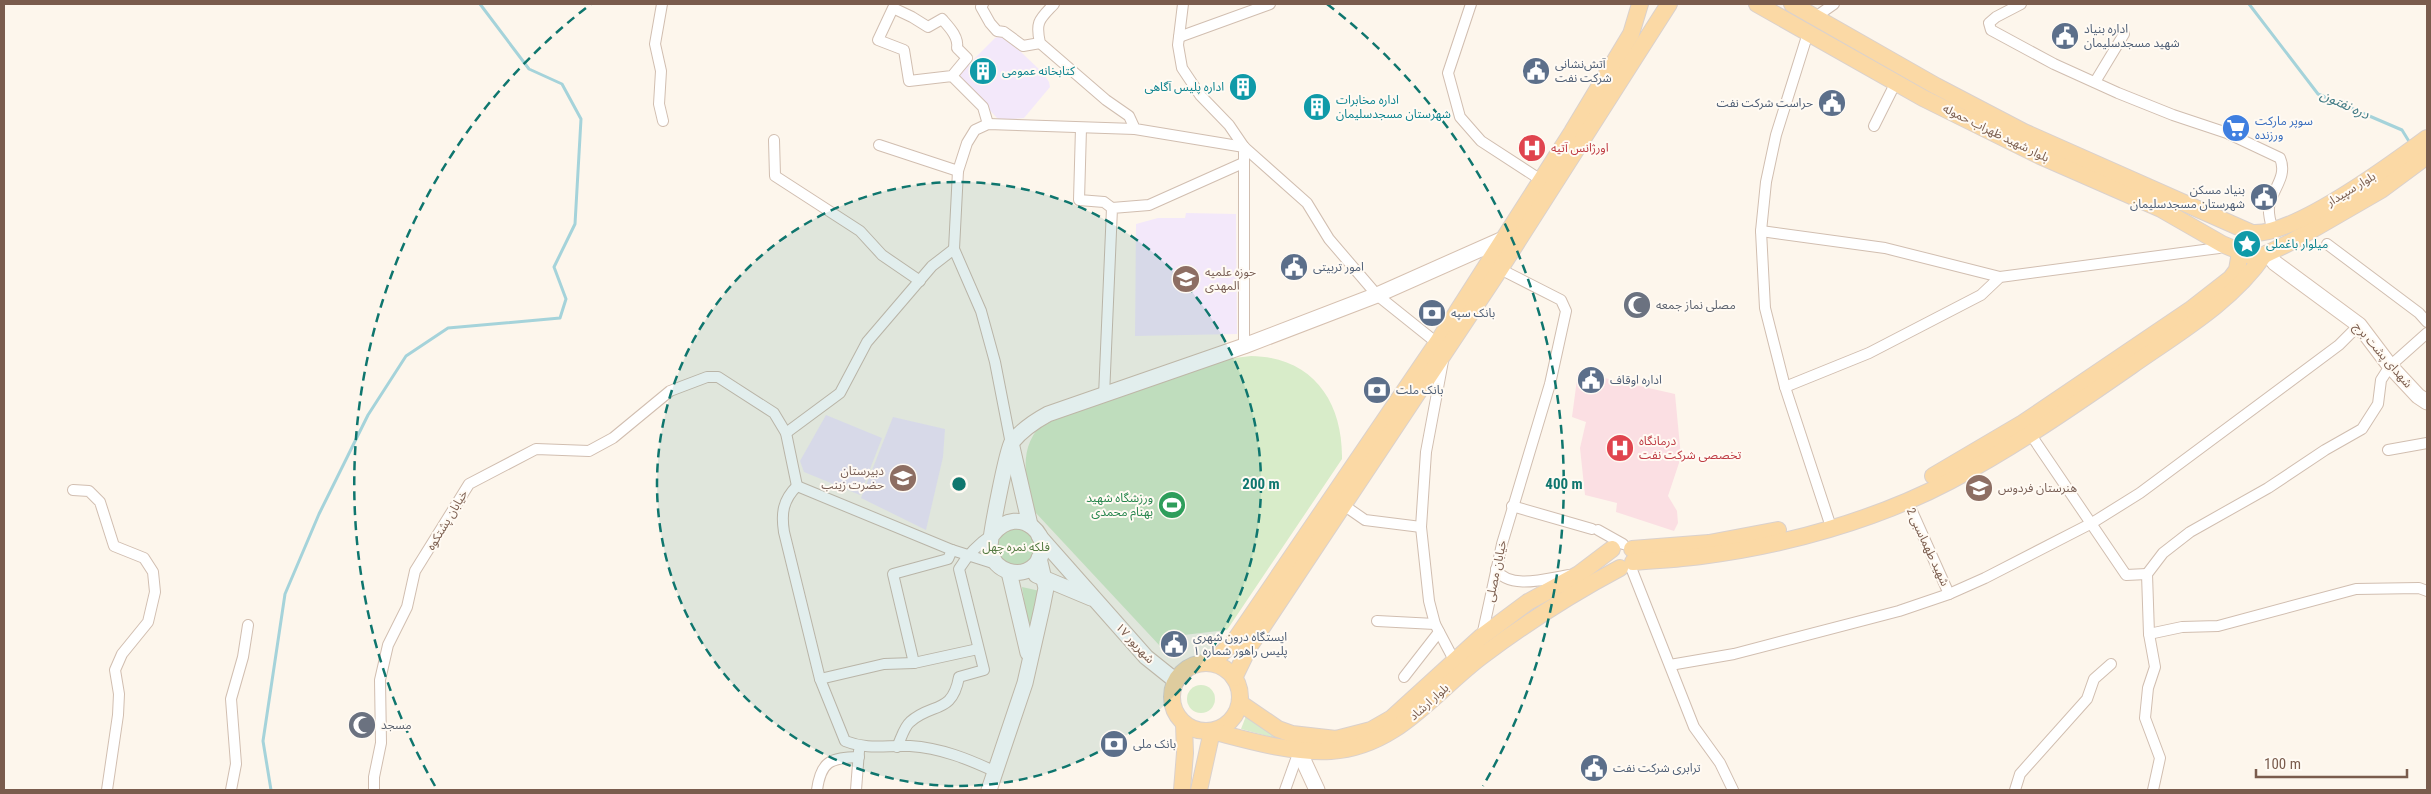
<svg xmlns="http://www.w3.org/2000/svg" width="2431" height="794" font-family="'Roboto Condensed','Noto Sans Arabic',sans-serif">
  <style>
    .education { fill: #f3e8fa }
    .medical { fill: #fbdfe3 }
    .green { fill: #d8ecc9 }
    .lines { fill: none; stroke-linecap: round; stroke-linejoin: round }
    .stream { stroke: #a5d3da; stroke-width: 3 }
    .street-casing { stroke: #d1beb0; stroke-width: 12 }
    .secondary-casing { stroke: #d6c0b0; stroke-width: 17 }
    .primary-casing { stroke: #dad1cd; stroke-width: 18 }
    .street { stroke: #fff; stroke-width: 10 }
    .secondary { stroke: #fff; stroke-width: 15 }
    .primary { stroke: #fbd9a5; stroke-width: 16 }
    .ring { fill: none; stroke: #0f766e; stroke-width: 2.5; stroke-dasharray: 9 6 }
    .labels { text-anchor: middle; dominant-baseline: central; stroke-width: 4; stroke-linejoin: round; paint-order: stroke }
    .service-label { font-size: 12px; fill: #4e5e75; stroke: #fffaf3; text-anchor: start }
    .culture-label { font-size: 12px; fill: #0d838f; stroke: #fffaf3; text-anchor: start }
    .shop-label { font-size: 12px; fill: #366cbe; stroke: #fffaf3; text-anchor: start }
    .street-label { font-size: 12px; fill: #7a5c4d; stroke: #fffaf3 }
    .health-label { font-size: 12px; fill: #be3a42; stroke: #fffaf3; text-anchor: start }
    .education-label { font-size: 12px; fill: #785e54; stroke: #fffaf3; text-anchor: start }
    .worship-label { font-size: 12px; fill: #5b616d; stroke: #fffaf3; text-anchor: start }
    .leisure-label { font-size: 12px; fill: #27864d; stroke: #fffaf3; text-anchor: end }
    .park-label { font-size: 12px; fill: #537a41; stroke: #fffaf3 }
    .water-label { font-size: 14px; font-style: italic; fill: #437c86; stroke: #fffaf3 }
    .centre { fill: #0f766e; stroke: #fffaf3; stroke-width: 2.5 }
    .ring-label { font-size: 15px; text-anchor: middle; font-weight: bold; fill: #0f766e; stroke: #fffaf3; stroke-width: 4; stroke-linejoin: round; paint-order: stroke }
  </style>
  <rect width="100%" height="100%" fill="#fdf6ec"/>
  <g class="education">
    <path d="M1003,35L1043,73L1049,82L1050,87L1024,118L1002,120L997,118L957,76L995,38Z"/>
    <path d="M1186,213L1236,214L1237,334L1135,336L1136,224L1158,218H1185Z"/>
    <path d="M826,415L882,438L860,495L804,472L800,461Z"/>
    <path d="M893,417L945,429L943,457L926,530L861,498Z"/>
  </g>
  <path class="medical" d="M1578,372L1675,394L1681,457L1668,496L1677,511L1678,523L1674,531L1616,512L1617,503L1585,495L1580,448L1586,422L1572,417Z"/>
  <g class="green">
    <path d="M1251,356C1312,357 1343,401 1342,459L1227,630L1175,636L1170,634L1160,646L1035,512C1024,480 1017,443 1047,420L1226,359Z"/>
    <path d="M1019,525L1036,538L1035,558L1017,569L998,560C995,534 995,534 1019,525Z"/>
    <path d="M1022,587L1040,591L1031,626H1028Z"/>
    <circle cx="1201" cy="699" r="14"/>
    <path d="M1246,716L1280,735L1279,739L1241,729Z"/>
  </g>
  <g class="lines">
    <g class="stream">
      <path d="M2249,4L2318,94L2402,130L2410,143"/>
      <path d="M271,790L263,741L285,594L319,514L368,415L406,356L448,328L560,318L566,299L554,267L575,224L581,119L562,84L529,69L480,4"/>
    </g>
    <defs>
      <g id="street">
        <path d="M662,4L655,44L661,71L659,104L663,121"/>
        <path d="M983,4L981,7L990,23L997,31L1004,32L1023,46L1040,43"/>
        <path d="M1054,4C1040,19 1035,21 1040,43L1106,100L1129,116L1135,129L1244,147V346"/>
        <path d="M1183,4L1178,45L1182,68L1200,95L1229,125L1244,147L1307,203L1329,239L1377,295L1437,343"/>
        <path d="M1471,4L1448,73L1460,117L1481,141L1541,180"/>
        <path d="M2021,4L1996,17L1989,23L1991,30L2054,64L2118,93L2173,115L2227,133L2280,158C2288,177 2272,189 2269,207C2268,215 2271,224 2273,231"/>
        <path d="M1814,18L1834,4"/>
        <path d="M1808,33L1776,135L1766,182L1761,231L1765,308L1785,387L1831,527"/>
        <path d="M1179,37L1270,4"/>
        <path d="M952,76L909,81L904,50L878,40L893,8L912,17L928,27L942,19C949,27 959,37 957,48L967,58L952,76L983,107L988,124"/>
        <path d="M2095,82L2124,34"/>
        <path d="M1874,126L1896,82"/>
        <path d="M1081,128L1079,200L1104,202L1112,208"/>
        <path d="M774,140L775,176L860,231L882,255L920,281"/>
        <path d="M879,145L958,171"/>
        <path d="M1761,231L1885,248L2000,277"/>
        <path d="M2327,244L2419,313L2427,322"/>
        <path d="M1443,361L1426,452L1421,527L1429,601L1435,624L1455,662"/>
        <path d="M1785,387L1869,353L1981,295L2000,277L2219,248L2222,244"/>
        <path d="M1104,396L1112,208L1149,205L1243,163"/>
        <path d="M786,433L840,393L867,342L932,266L954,249"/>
        <path d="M2031,435L2126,575L2147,574"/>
        <path d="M1011,444L995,362L981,311L954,249L958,171L967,143L975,130L988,124L1135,129"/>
        <path d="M2388,450L2427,443"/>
        <path d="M797,486C783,500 781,513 784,532L820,679L845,741C868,750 886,745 910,746C941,748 968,759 996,772"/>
        <path d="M797,486L952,550L996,564"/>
        <path d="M73,490L89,491L100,502L114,546L144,558L153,572L155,592L148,622L122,654L115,670L119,694L118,715L107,790"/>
        <path d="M1907,500L1949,594"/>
        <path d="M1342,504L1365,520L1421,527"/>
        <path d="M1512,506L1592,529"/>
        <path d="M1598,530L1623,544"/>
        <path d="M1630,565L1694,727L1720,763L1733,790"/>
        <path d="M1496,569C1509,591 1549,578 1570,575"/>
        <path d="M1377,621L1435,624"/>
        <path d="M2149,634L2182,627L2218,626L2356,589L2419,588L2427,591"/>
        <path d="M1482,636L1502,544L1550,384L1566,311L1561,300L1500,269"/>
        <path d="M914,663L978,649"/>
        <path d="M1670,665L1734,654L1899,611L1949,594L1985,578L2092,523L2140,493L2339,345L2359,325"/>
        <path d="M1404,677L1439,632"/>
        <path d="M820,679L884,664L914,663L893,574L948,559L952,550"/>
        <path d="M897,747C901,739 904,727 910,722C932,702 952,715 959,677L984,670L959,569C968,554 978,544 993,534"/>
        <path d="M231,790L236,764L231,699L243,657L248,625"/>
        <path d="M374,790V777L381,743L380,680L388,645L407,607L415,571L469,484L536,449L589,451L613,438L670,391L707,377H718L774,413L786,433L797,486"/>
        <path d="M817,790C821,761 830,758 859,757"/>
        <path d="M856,790L859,751"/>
        <path d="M1285,790L1299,751"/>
        <path d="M2015,790L2020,774L2087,699L2094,679L2111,664"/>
        <path d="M2153,790L2160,758L2145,718L2148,688L2155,667L2149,634L2147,574L2163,553L2190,532L2268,488L2325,450L2362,429L2378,404L2381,380L2390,366L2427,333"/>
      </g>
      <g id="secondary">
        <path d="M2267,253L2275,263L2359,325L2390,366L2418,396L2427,402"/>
        <path d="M1012,447L1030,525"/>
        <path d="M993,534C1019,501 1059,539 1035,565C1020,580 994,571 990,551C989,540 1007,450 1012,442C1022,430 1035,421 1048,414L1244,346L1377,295L1503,239"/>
        <path d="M1039,536L1146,657L1176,681"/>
        <path d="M1009,572L1028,653"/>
        <path d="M1036,575L1091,598"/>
        <path d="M1299,751L1317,790"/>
        <path d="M989,790L1025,683L1042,608L1046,588L1039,558"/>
      </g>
      <g id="primary">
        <path d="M1757,4L1923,98L2040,156L2161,209L2222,244L2251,256L2264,255L2291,242L2381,190L2427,156"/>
        <path d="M1792,4L1936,86L2024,132L2252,233C2294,236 2392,164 2427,138"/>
        <path d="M1933,476L2023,423L2190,310L2231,278L2237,270L2240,252"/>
        <path d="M1632,549L1709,543L1778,530"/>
        <path d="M1633,562C1656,560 1679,559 1701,556C1783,546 1876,520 1950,481C2014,447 2072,407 2131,366C2178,333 2232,302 2264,255"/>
        <circle cx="1206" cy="697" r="34"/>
        <path d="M1211,663L1233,643L1437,343L1572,132L1631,34L1640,4"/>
        <path d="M1234,678L1249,647L1500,269L1669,4"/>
        <path d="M1240,703L1278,729L1292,734L1336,739L1371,730L1392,718L1481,637L1528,602L1579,574L1612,549"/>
        <path d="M1182,790L1185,753L1184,724"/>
        <path d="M1199,790L1212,731C1251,741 1290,753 1331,751C1397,747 1434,692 1482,656C1526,623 1571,594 1620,568"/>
      </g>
    </defs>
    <use href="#street" class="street-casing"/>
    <use href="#secondary" class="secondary-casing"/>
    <use href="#primary" class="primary-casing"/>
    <use href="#street" class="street"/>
    <use href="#secondary" class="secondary"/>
    <use href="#primary" class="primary"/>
  </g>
  <circle cx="959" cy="484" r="302" fill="#0f766e" fill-opacity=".12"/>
  <g class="ring">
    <circle cx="959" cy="484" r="302"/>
    <path d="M435 786A605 605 0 0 1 591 4M1327 4A605 605 0 0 1 1483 786"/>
  </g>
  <defs>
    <symbol id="civic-disc" viewBox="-11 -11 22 22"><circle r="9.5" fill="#5c6f8a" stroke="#fffaf3"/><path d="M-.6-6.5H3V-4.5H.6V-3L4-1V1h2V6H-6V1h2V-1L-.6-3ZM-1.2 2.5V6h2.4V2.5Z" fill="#fff"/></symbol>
    <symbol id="building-disc" viewBox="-11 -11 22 22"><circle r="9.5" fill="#0f9aa8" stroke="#fffaf3"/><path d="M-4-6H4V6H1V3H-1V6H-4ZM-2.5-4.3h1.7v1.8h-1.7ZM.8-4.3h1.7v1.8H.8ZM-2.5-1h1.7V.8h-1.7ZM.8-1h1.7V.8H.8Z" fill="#fff"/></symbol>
    <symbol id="supermarket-disc" viewBox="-11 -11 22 22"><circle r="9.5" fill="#3f7fe0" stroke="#fffaf3"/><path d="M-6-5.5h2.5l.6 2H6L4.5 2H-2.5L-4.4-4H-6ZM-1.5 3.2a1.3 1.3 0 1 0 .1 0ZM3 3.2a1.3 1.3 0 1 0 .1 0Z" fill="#fff"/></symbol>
    <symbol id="hospital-disc" viewBox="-11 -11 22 22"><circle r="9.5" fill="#e0444e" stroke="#fffaf3"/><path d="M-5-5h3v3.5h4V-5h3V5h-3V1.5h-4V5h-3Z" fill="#fff"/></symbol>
    <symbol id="sight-disc" viewBox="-11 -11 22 22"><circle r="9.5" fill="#0f9aa8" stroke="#fffaf3"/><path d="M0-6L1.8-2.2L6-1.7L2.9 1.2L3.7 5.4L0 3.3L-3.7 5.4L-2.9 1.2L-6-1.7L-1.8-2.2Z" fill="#fff"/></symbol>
    <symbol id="school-disc" viewBox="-11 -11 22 22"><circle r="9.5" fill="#8d6e63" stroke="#fffaf3"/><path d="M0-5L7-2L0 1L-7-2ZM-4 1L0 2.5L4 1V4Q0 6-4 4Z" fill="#fff"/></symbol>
    <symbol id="mosque-disc" viewBox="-11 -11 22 22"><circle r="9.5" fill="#6b7280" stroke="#fffaf3"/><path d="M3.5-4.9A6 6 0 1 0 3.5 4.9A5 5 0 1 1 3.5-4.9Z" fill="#fff"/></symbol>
    <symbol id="bank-disc" viewBox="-11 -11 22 22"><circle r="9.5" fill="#5c6f8a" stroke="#fffaf3"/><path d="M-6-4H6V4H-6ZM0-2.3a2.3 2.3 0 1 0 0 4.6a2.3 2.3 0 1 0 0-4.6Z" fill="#fff"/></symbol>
    <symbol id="stadium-disc" viewBox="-11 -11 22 22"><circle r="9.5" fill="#2e9e5b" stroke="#fffaf3"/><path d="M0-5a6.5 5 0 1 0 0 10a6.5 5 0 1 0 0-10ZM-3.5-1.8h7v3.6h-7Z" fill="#fff"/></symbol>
  </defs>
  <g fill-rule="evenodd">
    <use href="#civic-disc" x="2049" y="20" width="32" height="32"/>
    <use href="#building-disc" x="967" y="55" width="32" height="32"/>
    <use href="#civic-disc" x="1520" y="55" width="32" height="32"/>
    <use href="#building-disc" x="1227" y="71" width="32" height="32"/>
    <use href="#civic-disc" x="1816" y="87" width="32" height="32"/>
    <use href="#building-disc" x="1301" y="91" width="32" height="32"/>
    <use href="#supermarket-disc" x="2220" y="112" width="32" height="32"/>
    <use href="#hospital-disc" x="1516" y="132" width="32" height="32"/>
    <use href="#civic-disc" x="2248" y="181" width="32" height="32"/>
    <use href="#sight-disc" x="2231" y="228" width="32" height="32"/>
    <use href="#civic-disc" x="1278" y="251" width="32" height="32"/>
    <use href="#school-disc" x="1170" y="263" width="32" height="32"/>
    <use href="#mosque-disc" x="1621" y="289" width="32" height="32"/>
    <use href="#bank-disc" x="1416" y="297" width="32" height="32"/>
    <use href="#civic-disc" x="1575" y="364" width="32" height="32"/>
    <use href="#bank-disc" x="1361" y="374" width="32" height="32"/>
    <use href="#hospital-disc" x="1604" y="432" width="32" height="32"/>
    <use href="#school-disc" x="887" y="462" width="32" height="32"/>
    <use href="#school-disc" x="1963" y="472" width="32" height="32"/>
    <use href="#stadium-disc" x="1156" y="489" width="32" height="32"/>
    <use href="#civic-disc" x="1158" y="628" width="32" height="32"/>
    <use href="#mosque-disc" x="346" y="709" width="32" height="32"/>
    <use href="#bank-disc" x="1098" y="728" width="32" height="32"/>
    <use href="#civic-disc" x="1578" y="752" width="32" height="32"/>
  </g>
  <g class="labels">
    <g class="service-label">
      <text x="2084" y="29">اداره بنیاد<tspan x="2084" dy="14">شهید مسجدسلیمان</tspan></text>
      <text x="1555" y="64">آتش‌نشانی<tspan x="1555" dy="14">شرکت نفت</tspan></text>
      <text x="1813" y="103" text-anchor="end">حراست شرکت نفت</text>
      <text x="2245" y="190" text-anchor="end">بنیاد مسکن<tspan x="2245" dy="14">شهرستان مسجدسلیمان</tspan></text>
      <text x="1313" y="267">امور تربیتی</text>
      <text x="1451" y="313">بانک سپه</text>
      <text x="1610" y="380">اداره اوقاف</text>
      <text x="1396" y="390">بانک ملت</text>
      <text x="1193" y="637">ایستگاه درون شهری<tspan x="1193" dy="14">پلیس راهور شماره ۱</tspan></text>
      <text x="1133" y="744">بانک ملی</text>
      <text x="1613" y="768">ترابری شرکت نفت</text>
    </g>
    <g class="culture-label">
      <text x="1002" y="71">کتابخانه عمومی</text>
      <text x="1224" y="87" text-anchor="end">اداره پلیس آگاهی</text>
      <text x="1336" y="100">اداره مخابرات<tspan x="1336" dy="14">شهرستان مسجدسلیمان</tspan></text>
      <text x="2266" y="244">میلوار باغملی</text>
    </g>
    <g class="shop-label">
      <text x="2255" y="121">سوپر مارکت<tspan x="2255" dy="14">ورزنده</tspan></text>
    </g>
    <g class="street-label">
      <text transform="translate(1996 133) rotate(26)">بلوار شهید ظهراب حموله</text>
      <text transform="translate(2351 189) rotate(-31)">بلوار سپیدار</text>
      <text transform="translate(2383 355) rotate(49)">شهدای پشت برج</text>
      <text transform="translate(447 520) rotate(-59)">خیابان پشتکوه</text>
      <text transform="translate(1928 547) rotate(65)">شهید طهماسبی 2</text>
      <text transform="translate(1496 571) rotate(-78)">خیابان مصلی</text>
      <text transform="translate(1135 643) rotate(47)">۱۷ شهریور</text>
      <text transform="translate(1429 702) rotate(-42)">بلوار ارشاد</text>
    </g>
    <g class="health-label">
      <text x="1551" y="148">اورژانس آتیه</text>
      <text x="1639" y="441">درمانگاه<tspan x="1639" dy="14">تخصصی شرکت نفت</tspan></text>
    </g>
    <g class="education-label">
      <text x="1205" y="272">حوزه علمیه<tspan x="1205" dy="14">المهدی</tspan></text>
      <text x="884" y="471" text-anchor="end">دبیرستان<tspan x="884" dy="14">حضرت زینب</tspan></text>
      <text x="1998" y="488">هنرستان فردوس</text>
    </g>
    <g class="worship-label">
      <text x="1656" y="305">مصلی نماز جمعه</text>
      <text x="381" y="725">مسجد</text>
    </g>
    <g class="leisure-label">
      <text x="1153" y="498">ورزشگاه شهید<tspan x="1153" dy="14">بهنام محمدی</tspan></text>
    </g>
    <g class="park-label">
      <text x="1016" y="547">فلکه نمره چهل</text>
    </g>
    <g class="water-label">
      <text transform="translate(2345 104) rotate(25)">دره نفتون</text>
    </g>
  </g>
  <circle cx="959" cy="484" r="8" class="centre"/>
  <g class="ring-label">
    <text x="1261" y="489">200 m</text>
    <text x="1564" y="489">400 m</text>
  </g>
  <rect width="2431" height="794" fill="none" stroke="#7a5c4d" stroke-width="10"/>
  <path d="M2256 769v8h151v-8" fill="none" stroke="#7a5c4d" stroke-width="2.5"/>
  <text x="2264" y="769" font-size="15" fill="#7a5c4d" stroke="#fffaf3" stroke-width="4" paint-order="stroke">100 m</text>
</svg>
